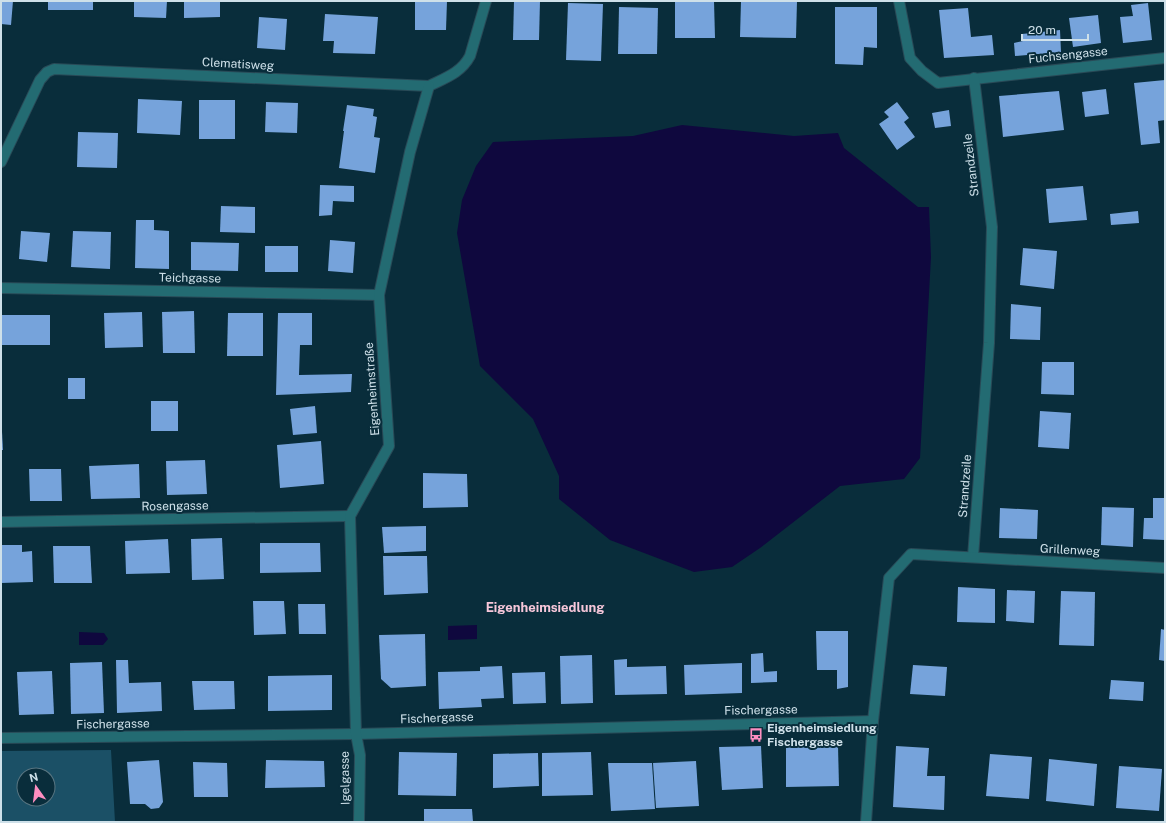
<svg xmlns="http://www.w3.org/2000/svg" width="1166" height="823" font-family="'Public Sans',sans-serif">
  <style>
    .green { fill: #1b5066; fill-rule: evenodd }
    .water { fill: #0f083e }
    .building { fill: #76a3db }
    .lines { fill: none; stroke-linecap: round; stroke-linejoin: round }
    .minor-casing { stroke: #294a57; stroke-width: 12 }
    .minor { stroke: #236b72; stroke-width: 10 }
    .labels { text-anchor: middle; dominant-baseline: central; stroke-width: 4; stroke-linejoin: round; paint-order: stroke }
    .street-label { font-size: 12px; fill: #cee0e9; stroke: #092d3b }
    .poi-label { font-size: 12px; font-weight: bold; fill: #cee0e9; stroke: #092d3b; text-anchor: start }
    .neighbourhood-label { font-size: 13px; font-weight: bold; fill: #f7c7da; stroke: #092d3b }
  </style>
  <rect width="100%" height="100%" fill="#092d3b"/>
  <path class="green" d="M111,750L115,822H1V751ZM24,775H48V799H24Z"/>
  <g class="water">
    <path d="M682,125L794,136L838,133L844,148L918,207H929L931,257L920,458L904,479L840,486L760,548L732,567L694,572L610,540L559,499V476L533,419L480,366L457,233L462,200L476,166L493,142L633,136Z"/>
    <path d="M477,625V639L448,640V626Z"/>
    <path d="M79,632L104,633L108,639L103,645H79Z"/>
  </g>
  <g class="building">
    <path d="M1,1H13L11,25L1,24Z"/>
    <rect x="48" y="1" width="45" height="9"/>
    <path d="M134,1H167L166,18L134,17Z"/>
    <path d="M184,1H220V17L184,18Z"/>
    <path d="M415,1H447L446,30H415Z"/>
    <path d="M514,1H540L539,40H513Z"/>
    <path d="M675,1H714L715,38H675Z"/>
    <path d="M741,1H797L796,38L740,37Z"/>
    <path d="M568,3L603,4L601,61L566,60Z"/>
    <path d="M1148,3L1152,40L1123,43L1120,17L1133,16L1131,5Z"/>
    <path d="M619,7L658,8L657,54H618Z"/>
    <path d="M835,7H877V48L864,47L863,65L835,64Z"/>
    <path d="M968,8L971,37L992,35L994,55L944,58L939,10Z"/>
    <path d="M325,14L378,17L375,54L333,53L334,41H323Z"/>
    <path d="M1098,15L1101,43L1073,47L1069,18Z"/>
    <path d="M259,17L287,19L285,50L257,48Z"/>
    <path d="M1060,30L1061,52L1015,56L1014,43L1023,41L1022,34Z"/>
    <path d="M1165,80V120L1158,121L1160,143L1141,145L1134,83Z"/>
    <path d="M1106,89L1109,114L1085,117L1082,92Z"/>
    <path d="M1059,91L1064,130L1003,137L999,96Z"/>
    <path d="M138,99L182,101L180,135L137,133Z"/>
    <rect x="199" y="100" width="36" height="39"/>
    <path d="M266,102L298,103L297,133L265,132Z"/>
    <path d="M897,102L909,118L904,122L915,137L897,150L879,124L889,117L884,112Z"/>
    <path d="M347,105L374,109L373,116L377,117L374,137L380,138L375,173L339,168L344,131H343Z"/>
    <path d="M949,110L951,126L935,128L932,113Z"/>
    <path d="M78,132L118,133L117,168L77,167Z"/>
    <path d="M320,185L354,186V202L333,201L332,215L319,216Z"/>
    <path d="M1083,186L1087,220L1049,223L1046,189Z"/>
    <path d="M221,206L255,207V233L220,232Z"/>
    <path d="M1138,211L1139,223L1111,225L1110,214Z"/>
    <path d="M136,220H154V230L169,231V269L135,268Z"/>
    <path d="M21,231L50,233L47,262L19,259Z"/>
    <path d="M73,231L111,232L110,269L71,267Z"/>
    <path d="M330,240L355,242L353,273L328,271Z"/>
    <path d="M191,242L239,243L238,271L191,270Z"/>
    <rect x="265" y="246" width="33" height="26"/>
    <path d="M1023,248L1057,251L1054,289L1020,285Z"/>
    <path d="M1011,304L1041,307L1040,340L1010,339Z"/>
    <path d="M194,311L195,353H163L162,312Z"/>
    <path d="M142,312L143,347L105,348L104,313Z"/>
    <path d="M228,313H263V356H227Z"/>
    <path d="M278,313H312V345H300L299,375L352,374L351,392L276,395Z"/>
    <rect x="1" y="315" width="49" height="30"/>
    <path d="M1042,362H1074V395L1041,394Z"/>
    <rect x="68" y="378" width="17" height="21"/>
    <rect x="151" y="401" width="27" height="30"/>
    <path d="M315,406L317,433L293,435L290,409Z"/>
    <path d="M1040,411L1071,413L1069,449L1038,447Z"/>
    <path d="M1,432H2L3,450H1Z"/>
    <path d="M321,441L324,484L280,488L277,445Z"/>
    <path d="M205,460L207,494L167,495L166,461Z"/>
    <path d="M139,464L140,498L91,499L89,466Z"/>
    <path d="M29,469H61L62,501H30Z"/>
    <path d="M423,473L467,474L468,507L423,508Z"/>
    <path d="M1153,498H1165V540L1143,539L1144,518H1153Z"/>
    <path d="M1102,507L1134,508L1133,547L1101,545Z"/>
    <path d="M1000,508L1038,510L1037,539L999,538Z"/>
    <path d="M426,526V551L384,553L382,527Z"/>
    <path d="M222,538L224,579L192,580L191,539Z"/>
    <path d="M168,539L170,573L126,574L125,541Z"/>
    <path d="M260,543H320L321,572L260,573Z"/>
    <path d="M1,545H22V552L32,551L33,582L1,583Z"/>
    <path d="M53,546H90L92,583H54Z"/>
    <path d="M383,556H427L428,593L384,595Z"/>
    <path d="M958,587L995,589V623L957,622Z"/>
    <path d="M1007,590L1035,591L1034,623L1006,621Z"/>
    <path d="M1061,591L1095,592L1094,646L1059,645Z"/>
    <path d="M253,601H284L286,634L254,635Z"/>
    <path d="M298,604H325L326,634H299Z"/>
    <path d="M1161,629L1165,630V661L1159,660Z"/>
    <path d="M816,631H848V687L837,689V670H817Z"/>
    <path d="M425,634L426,686L391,688L381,679L379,635Z"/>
    <path d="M763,653L764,672L777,671V682L751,683V654Z"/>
    <path d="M592,655L593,703L561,704L560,656Z"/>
    <path d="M627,659V667L666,666L667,694L615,695L614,660Z"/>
    <path d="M116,660H128L129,683L161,682L162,711L117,713Z"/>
    <path d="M102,662L104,713L71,714L70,663Z"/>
    <path d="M742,663V693L685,695L684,665Z"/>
    <path d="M913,665L947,667L945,696L910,694Z"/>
    <path d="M502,666L504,698L481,699L482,707L439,709L438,672L480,671V667Z"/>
    <path d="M52,671L54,714L19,715L17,672Z"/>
    <path d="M545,672L546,703L513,704L512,673Z"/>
    <path d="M332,675V710L268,711V676Z"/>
    <path d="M1111,680L1144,682L1143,701L1109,699Z"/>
    <path d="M192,681H234L235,709L194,710Z"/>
    <path d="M761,746L763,788L722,790L719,747Z"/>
    <path d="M838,746L839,786L786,787V747Z"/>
    <path d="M896,746L929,748L927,776H945L944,810L893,807Z"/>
    <path d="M399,752L457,753L456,796L398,795Z"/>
    <path d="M591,752L593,795L542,796V753Z"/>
    <path d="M538,753L539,786L493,788V754Z"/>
    <path d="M990,754L1032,757L1029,799L986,796Z"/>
    <path d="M1049,759L1097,764L1094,806L1046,801Z"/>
    <path d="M159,760L163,802L159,808L151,809L145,804H130L127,762Z"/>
    <path d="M266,760L324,761L325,787L265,788Z"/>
    <path d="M696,761L699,806L656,808L653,763Z"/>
    <path d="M193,762L227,763L228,797H194Z"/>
    <path d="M608,763H652L655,809L611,811Z"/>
    <path d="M1119,766L1162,769L1159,811L1116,808Z"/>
    <path d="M424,809H472L473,822H424Z"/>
  </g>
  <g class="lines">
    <defs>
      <g id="minor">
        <path d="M899,1L910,58L922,71L938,83L1165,58"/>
        <path d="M1,162L40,80L47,72L54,69L429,86C445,78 461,73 470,56L486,1"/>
        <path d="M1,288L379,295"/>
        <path d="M1,522L350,516"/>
        <path d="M973,557L989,343L992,227L974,78"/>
        <path d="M1,738L356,734L873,721"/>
        <path d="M359,822L360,755L356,734L350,516L389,446L379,295L410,152L429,86"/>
        <path d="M866,822L873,721L889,578L911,554L1165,568"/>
      </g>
    </defs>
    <use href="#minor" class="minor-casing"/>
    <use href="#minor" class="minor"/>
  </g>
  <defs>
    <symbol id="bus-bare" viewBox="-9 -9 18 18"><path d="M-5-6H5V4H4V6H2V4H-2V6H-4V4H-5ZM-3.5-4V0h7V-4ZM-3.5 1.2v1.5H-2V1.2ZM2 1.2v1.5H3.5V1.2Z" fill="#fd8ec0" stroke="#092d3b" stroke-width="2.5" paint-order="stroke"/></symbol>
  </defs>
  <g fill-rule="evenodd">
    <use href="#bus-bare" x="746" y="725" width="20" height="20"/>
  </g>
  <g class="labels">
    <g class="street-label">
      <text transform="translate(1068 55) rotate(-6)">Fuchsengasse</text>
      <text transform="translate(238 64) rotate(3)">Clematisweg</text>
      <text transform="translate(971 165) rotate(-97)">Strandzeile</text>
      <text transform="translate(190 278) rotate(1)">Teichgasse</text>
      <text transform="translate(372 389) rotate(-94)">Eigenheimstraße</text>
      <text transform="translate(965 486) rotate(-86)">Strandzeile</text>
      <text transform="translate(175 506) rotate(-1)">Rosengasse</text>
      <text transform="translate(1070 550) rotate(3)">Grillenweg</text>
      <text transform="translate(761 710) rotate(-1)">Fischergasse</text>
      <text transform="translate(437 718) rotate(-2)">Fischergasse</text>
      <text transform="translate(113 724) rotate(-1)">Fischergasse</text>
      <text transform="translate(345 778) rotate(-91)">Igelgasse</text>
    </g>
    <g class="poi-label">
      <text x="767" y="728">Eigenheimsiedlung<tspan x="767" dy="14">Fischergasse</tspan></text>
    </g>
    <g class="neighbourhood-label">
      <text x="545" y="607">Eigenheimsiedlung</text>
    </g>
  </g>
  <rect width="1166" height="823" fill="none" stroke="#cee0e9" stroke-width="4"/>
  <g transform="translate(36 787) rotate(346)"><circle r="19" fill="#092d3b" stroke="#587581"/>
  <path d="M0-3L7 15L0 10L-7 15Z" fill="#fd8ec0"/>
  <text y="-6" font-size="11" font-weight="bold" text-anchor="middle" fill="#cee0e9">N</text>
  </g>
  <path d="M1022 34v6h66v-6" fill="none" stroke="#cee0e9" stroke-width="2"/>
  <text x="1028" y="34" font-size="12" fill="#cee0e9" stroke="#092d3b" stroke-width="3" paint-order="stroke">20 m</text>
</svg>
